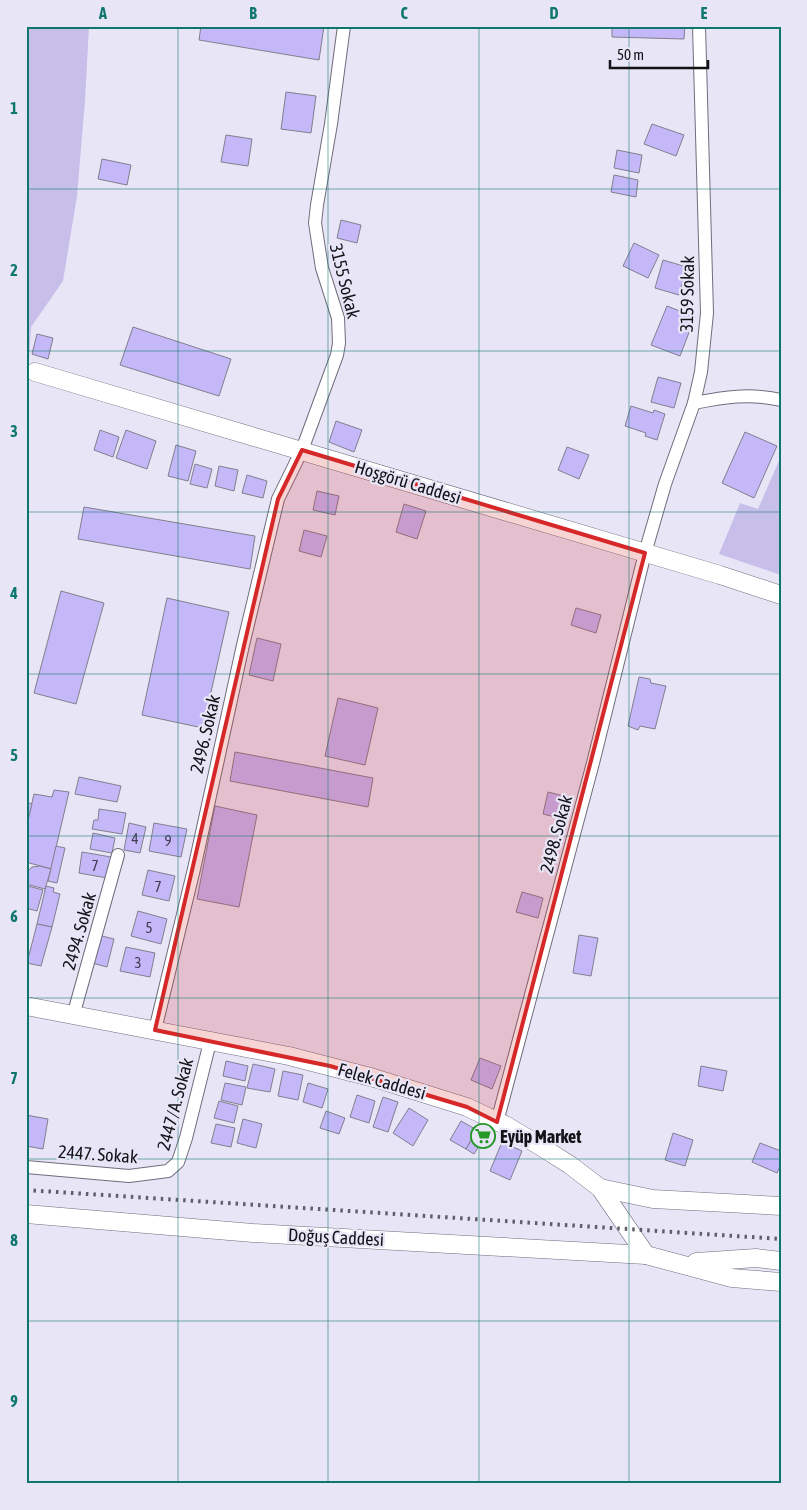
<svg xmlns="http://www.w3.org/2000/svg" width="807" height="1510" font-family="'Asap Condensed',sans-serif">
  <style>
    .green { fill: #c7bfea }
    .building { fill: #c5b8f9; stroke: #817f8e }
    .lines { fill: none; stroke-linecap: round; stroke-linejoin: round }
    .street-casing { stroke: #6f6d7c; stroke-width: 14 }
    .secondary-casing { stroke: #6f6d7c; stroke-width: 19 }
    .street { stroke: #fff; stroke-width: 12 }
    .secondary { stroke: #fff; stroke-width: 18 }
    .rail { stroke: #605e68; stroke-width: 4; stroke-dasharray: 2.5 5; stroke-linecap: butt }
    .marked { fill: #d62828; fill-opacity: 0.2; stroke: #d62828; stroke-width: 4; stroke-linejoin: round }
    .grid { fill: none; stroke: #0f766e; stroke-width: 1; stroke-opacity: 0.55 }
    .labels { text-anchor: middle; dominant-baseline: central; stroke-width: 4.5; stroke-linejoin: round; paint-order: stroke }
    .number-label { font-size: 15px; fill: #403c50 }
    .street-label { font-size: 18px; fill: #131217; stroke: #e8e5f7 }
    .poi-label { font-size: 18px; font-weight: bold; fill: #131217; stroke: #e8e5f7; text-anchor: start }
    .neatline { fill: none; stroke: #0f766e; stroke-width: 2 }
    .grid-label { font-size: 16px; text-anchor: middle; font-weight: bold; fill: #0f766e }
  </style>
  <rect width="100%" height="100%" fill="#e8e5f7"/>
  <g class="green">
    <path d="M26,26H89L85,101L77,196L63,281L31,327L29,361L26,369Z"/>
    <path d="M781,456V575L719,554L740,503L758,509Z"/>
  </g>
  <g class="building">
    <path d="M201,26H324L319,60L199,40Z"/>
    <path d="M612,26H685L684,39L612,37Z"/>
    <path d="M286,92L316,96L311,133L281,129Z"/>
    <path d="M652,124L684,135L676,156L644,144Z"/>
    <path d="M226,135L252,139L248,166L221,162Z"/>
    <path d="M617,150L642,155L639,173L614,168Z"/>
    <path d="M102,159L131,165L127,185L98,179Z"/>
    <path d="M614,175L638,180L636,197L611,192Z"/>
    <path d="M341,220L361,225L357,243L337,238Z"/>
    <path d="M634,243L659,255L648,278L623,266Z"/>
    <path d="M663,260L687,267L679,295L655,288Z"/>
    <path d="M667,306L695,317L680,356L651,345Z"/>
    <path d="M133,327L231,359L219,396L120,365Z"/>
    <path d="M37,334L53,338L48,359L32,354Z"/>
    <path d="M658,377L681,383L674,408L651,402Z"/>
    <path d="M631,406L653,413L654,410L665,414L657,440L645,436L646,433L625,426Z"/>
    <path d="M336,421L362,430L354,452L329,442Z"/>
    <path d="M100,430L119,437L113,457L94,450Z"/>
    <path d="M126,430L156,441L147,469L116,458Z"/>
    <path d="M745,432L777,446L754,498L722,483Z"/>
    <path d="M176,445L196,451L188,481L168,476Z"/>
    <path d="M567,447L589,455L579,479L558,470Z"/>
    <path d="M195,464L212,469L207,488L190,484Z"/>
    <path d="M219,466L238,470L234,491L215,486Z"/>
    <path d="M247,475L267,481L263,498L242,493Z"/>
    <path d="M317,491L339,496L335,515L313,510Z"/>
    <path d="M404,504L426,511L417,539L396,532Z"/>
    <path d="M84,507L255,536L250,569L78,539Z"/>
    <path d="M304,530L327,536L321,557L299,551Z"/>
    <path d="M61,591L104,603L76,704L34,693Z"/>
    <path d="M167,598L229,612L203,728L142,715Z"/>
    <path d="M576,608L601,615L596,633L571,625Z"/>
    <path d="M257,638L281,644L273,681L249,675Z"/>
    <path d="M639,677L650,679L651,683L666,686L655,729L640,726L638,730L628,726Z"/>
    <path d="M338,698L378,708L365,765L325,756Z"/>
    <path d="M235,752L373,778L368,807L230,781Z"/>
    <path d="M79,777L121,786L117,802L75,794Z"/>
    <path d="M54,790L69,792L51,869L26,862V828L34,794L52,797Z"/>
    <path d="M548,792L568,797L563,819L543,814Z"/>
    <path d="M26,802L32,804L26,828Z"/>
    <path d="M215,806L257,815L239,907L197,899Z"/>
    <path d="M99,809L126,813L122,834L92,829L94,820H98Z"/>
    <path d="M129,823L146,827L140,853L124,850Z"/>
    <path d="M154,823L187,829L181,857L149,851Z"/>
    <path d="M93,833L115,838L112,853L90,849Z"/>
    <path d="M56,846L65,848L57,883L48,881Z"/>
    <path d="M82,852L111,857L107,878L79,873Z"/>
    <path d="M40,866L51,869L45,889L26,884V873L32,867Z"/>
    <path d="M148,870L175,876L169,901L142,895Z"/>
    <path d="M28,886L43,890L37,911L26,908V894Z"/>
    <path d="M46,886L54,888L53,892L60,894L52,927L37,924Z"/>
    <path d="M522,892L543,898L538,918L516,912Z"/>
    <path d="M138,911L167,919L161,944L131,936Z"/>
    <path d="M37,924L52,927L41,966L27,963Z"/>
    <path d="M98,935L114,939L107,967L92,963Z"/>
    <path d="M579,935L598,938L591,976L573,973Z"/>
    <path d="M126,947L155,953L150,977L120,971Z"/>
    <path d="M480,1058L501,1066L492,1089L471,1080Z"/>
    <path d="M226,1061L248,1066L245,1081L223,1076Z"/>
    <path d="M253,1064L275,1069L270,1092L247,1088Z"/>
    <path d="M701,1066L727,1071L723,1091L698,1086Z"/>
    <path d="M283,1071L303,1075L298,1100L278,1096Z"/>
    <path d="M225,1083L246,1087L242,1105L221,1100Z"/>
    <path d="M308,1083L328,1089L322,1108L303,1102Z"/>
    <path d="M357,1095L375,1101L369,1123L350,1117Z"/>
    <path d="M383,1097L398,1102L388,1132L373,1127Z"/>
    <path d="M219,1101L238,1106L234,1123L214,1118Z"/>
    <path d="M409,1108L428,1120L413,1146L393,1133Z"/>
    <path d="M326,1111L345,1118L339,1134L320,1128Z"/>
    <path d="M26,1115L48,1119L43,1149L26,1146Z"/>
    <path d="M243,1119L262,1124L256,1148L237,1143Z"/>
    <path d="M461,1121L477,1130L466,1149L450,1140Z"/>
    <path d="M216,1124L235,1128L231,1147L211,1143Z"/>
    <path d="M477,1130L486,1135L474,1154L466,1149Z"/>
    <path d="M673,1133L693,1140L685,1166L665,1160Z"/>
    <path d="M502,1142L522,1151L510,1180L490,1171Z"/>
    <path d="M760,1143L781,1151V1164L777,1173L752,1162Z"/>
  </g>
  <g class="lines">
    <defs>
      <g id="street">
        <path d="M694,403C725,397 749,393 781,400"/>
        <path d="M73,1016L118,855"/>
        <path d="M155,1030L194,869L243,645L278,499L302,450L337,355L339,343L338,318L322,268L315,223L317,205L331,124L344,26"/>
        <path d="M497,1122L593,763L645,553L665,484L694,403L701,372L707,313L699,26"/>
        <path d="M26,1167L129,1176L168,1171L178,1162L186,1138L210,1042"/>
      </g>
      <g id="secondary">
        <path d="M35,372L720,575L781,595"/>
        <path d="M26,1006L289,1056L374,1078L467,1107L507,1126L540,1146L570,1165L600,1188L646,1255L732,1278L781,1282"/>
        <path d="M600,1188L653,1199L781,1206"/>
        <path d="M26,1214L253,1233L646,1255"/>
        <path d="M696,1262L756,1258L781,1261"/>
      </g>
    </defs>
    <use href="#street" class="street-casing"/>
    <use href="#secondary" class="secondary-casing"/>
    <use href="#street" class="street"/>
    <use href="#secondary" class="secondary"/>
    <path class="rail" d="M26,1190L781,1239"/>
  </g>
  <path class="marked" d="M302,450L645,553L497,1122L467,1107L330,1066L155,1030L278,499Z"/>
  <path class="grid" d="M178,26V1484M328,26V1484M479,26V1484M629,26V1484M26,189H781M26,351H781M26,512H781M26,674H781M26,836H781M26,998H781M26,1159H781M26,1321H781"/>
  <defs>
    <symbol id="supermarket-ring" viewBox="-11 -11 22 22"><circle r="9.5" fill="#e8e5f7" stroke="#259827" stroke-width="1.5"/><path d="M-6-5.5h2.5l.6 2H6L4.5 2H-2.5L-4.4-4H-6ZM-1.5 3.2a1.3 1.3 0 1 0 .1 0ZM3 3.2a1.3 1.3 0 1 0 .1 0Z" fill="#259827"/></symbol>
  </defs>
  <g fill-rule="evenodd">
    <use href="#supermarket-ring" x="469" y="1122" width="28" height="28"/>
  </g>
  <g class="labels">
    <g class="number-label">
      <text x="135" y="838">4</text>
      <text x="168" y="840">9</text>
      <text x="95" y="865">7</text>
      <text x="158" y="886">7</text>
      <text x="149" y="927">5</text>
      <text x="138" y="962">3</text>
    </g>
    <g class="street-label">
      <text transform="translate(345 281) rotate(76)">3155 Sokak</text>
      <text transform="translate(687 294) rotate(-89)">3159 Sokak</text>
      <text transform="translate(408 482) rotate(17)">Hoşgörü Caddesi</text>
      <text transform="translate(205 734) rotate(-77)">2496. Sokak</text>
      <text transform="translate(556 834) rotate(-75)">2498. Sokak</text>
      <text transform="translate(79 931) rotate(-74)">2494. Sokak</text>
      <text transform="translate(382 1081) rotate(16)">Felek Caddesi</text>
      <text transform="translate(175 1104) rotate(-75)">2447/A. Sokak</text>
      <text transform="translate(98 1154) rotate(4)">2447. Sokak</text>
      <text transform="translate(336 1237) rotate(3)">Doğuş Caddesi</text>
    </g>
    <g class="poi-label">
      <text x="500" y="1136">Eyüp Market</text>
    </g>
  </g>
  <rect width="807" height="1510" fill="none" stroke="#e8e5f7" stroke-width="55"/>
  <path d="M610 60v8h98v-8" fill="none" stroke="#131217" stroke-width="2.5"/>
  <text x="617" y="60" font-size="15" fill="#131217" stroke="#e8e5f7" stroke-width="4" paint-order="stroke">50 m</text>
  <rect x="28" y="28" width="752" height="1454" class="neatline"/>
  <g class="grid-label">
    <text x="103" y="19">A</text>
    <text x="253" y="19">B</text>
    <text x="404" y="19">C</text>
    <text x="554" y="19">D</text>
    <text x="704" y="19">E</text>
    <text x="14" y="114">1</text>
    <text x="14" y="276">2</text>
    <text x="14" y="437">3</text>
    <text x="14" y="599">4</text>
    <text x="14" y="761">5</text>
    <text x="14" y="922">6</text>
    <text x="14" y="1084">7</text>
    <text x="14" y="1246">8</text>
    <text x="14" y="1407">9</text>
  </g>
</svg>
